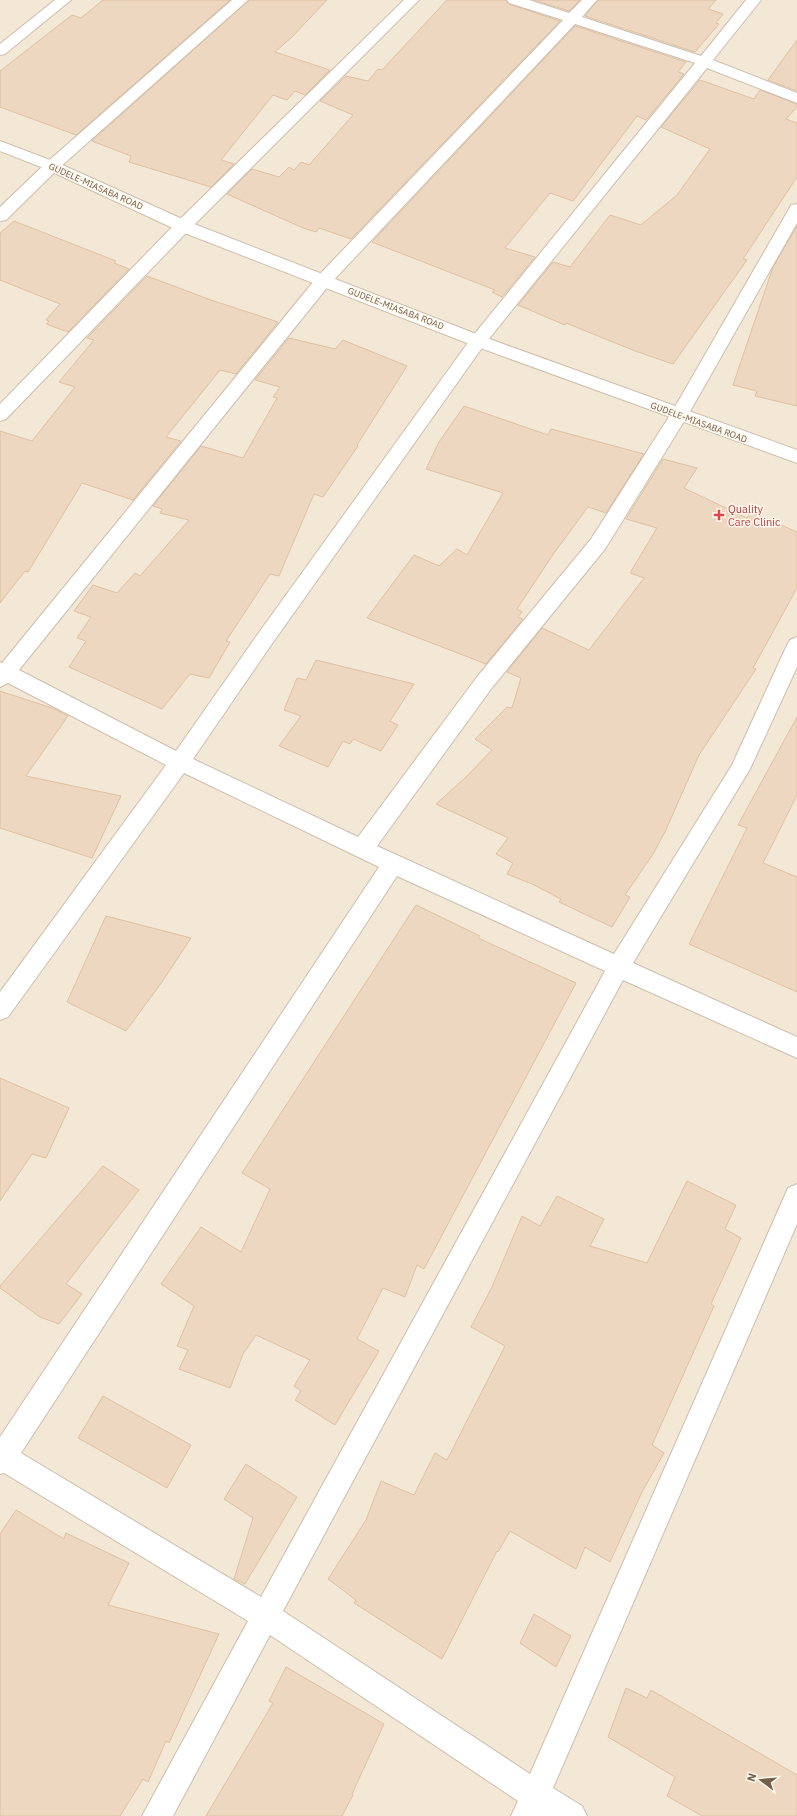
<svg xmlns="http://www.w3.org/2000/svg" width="797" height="1816" font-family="'IBM Plex Sans',sans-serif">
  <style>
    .residential { fill: #f2e8d5 }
    .building { fill: #eed7c0; stroke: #dfc0a2 }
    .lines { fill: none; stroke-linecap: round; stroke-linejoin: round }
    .street-casing { stroke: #ccbead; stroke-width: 2 }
    .secondary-casing { stroke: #cebfab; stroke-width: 2 }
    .street { fill: #fff; fill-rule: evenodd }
    .secondary { fill: #fff; fill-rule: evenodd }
    .health-dot { fill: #e0444e; stroke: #fef9ec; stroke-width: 1.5 }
    .labels { text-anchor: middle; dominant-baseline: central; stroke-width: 3; stroke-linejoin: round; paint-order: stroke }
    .far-street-label { font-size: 9px; fill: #725e4d; stroke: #fef9ec }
    .health-label { font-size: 11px; fill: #be3a42; stroke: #fef9ec; text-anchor: start }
  </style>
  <rect width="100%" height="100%" fill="#fbf5e6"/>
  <rect class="residential" x="0" y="0" width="797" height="1816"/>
  <g class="building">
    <path d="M103,0H230L76,135L0,107V71L72,15L81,18Z"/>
    <path d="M249,0H327L292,37L275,52L330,70L305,95L295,91L287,100L273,95L221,160L234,164L211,187L129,162L131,156L92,141Z"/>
    <path d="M447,0H506L509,4L560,21L351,239L319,228L316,232L303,228L227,194L252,169L279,177L289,167L294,170L301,162L309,165L353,115L320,101L346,76L368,81L378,69L382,70Z"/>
    <path d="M534,0H580L569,11Z"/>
    <path d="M598,0H716L708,9L723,14L716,23L719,24L695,52L585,16Z"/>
    <path d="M575,26L686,62L678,72L684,74L646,120L637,116L573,201L550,193L505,248L535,257L502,297L492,292L495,290L372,242Z"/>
    <path d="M797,40V91L768,80Z"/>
    <path d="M700,80L754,99L760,90L797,104V107L786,119L797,123V177L743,259L747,260L673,364L635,351L566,323L565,325L518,305L553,262L570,267L610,215L641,225L677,195L710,149L661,127Z"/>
    <path d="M14,221L116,261L114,263L129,269L68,332L46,324L49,321L46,320L60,304L0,280V233Z"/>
    <path d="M797,226V406L755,396L757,391L733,385L773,267Z"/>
    <path d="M147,276L211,300L278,322L236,374L220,370L166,437L181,441L133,500L82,483L28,572L25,571L0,603V431L32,441L75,387L59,382L94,340L87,338Z"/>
    <path d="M289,338L335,349L343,340L407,366L357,445L358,446L323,497L314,494L279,576L270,574L226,641L230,642L209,678L190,674L162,709L69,667L86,641L77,638L91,617L74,611L93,585L117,593L135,573L140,576L189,520L160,513L162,509L153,506L201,446L243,458L277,398L273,397L280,387L255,380Z"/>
    <path d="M464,406L548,435L551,429L644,454L606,513L588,507L554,553L517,609L522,612L518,617L523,619L486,664L367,618L414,555L439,566L457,549L467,555L503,493L426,469L439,442Z"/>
    <path d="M663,459L697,468L684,488L747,518L751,512L797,532V588L753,668L756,669L699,755L665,832L653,854L625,895L630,897L612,927L559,902L561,899L532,884L507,874L513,863L496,854L508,838L436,804L465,778L492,750L475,739L507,707L512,708L521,678L507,672L542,628L589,650L644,578L630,573L657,528L626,519Z"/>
    <path d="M316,660L414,684L390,721L398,725L381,751L353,739L350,744L343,741L328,767L279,746L301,716L284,710L297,678L306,680Z"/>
    <path d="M0,691L52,708L68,716L26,776L121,796L92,858L0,828Z"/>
    <path d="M797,717V795L763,863L797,877V992L689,944L747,828L738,825Z"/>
    <path d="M416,905L480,936L478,938L576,983L424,1269L417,1265L405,1297L383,1288L357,1339L379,1351L335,1425L295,1400L301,1391L294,1386L310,1360L256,1335L243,1354L230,1388L179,1369L188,1350L177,1346L194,1306L161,1284L201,1227L241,1252L270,1189L242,1173Z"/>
    <path d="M106,916L191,938L162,982L126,1031L67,1002Z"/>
    <path d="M0,1078L69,1108L46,1158L32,1154L0,1201Z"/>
    <path d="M103,1166L139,1190L66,1284L82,1294L59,1324L40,1317L0,1288V1286Z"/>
    <path d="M687,1181L736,1205L725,1229L741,1238L711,1304L714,1306L652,1445L664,1453L642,1492L610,1562L585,1547L576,1569L510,1531L498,1552L497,1551L442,1659L354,1603L356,1600L328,1579L366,1520L381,1481L414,1495L435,1453L447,1460L505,1346L471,1327L492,1287L522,1216L540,1226L557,1196L604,1219L590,1246L647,1263Z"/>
    <path d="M103,1396L191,1445L167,1488L78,1438Z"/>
    <path d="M246,1464L297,1497L245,1584L234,1579L253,1518L224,1499Z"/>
    <path d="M16,1510L64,1539L66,1533L129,1563L108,1605L219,1634L169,1743L166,1741L148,1782L143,1779L120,1816H0V1534Z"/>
    <path d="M534,1614L571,1636L556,1667L520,1643Z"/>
    <path d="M286,1667L384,1724L352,1794L353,1795L342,1816H206L273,1703L269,1701Z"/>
    <path d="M626,1688L647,1698L651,1690L797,1775V1816H702L667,1796L675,1777L608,1737Z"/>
  </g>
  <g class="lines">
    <defs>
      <g id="street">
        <path d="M55,0H71L5,54L0,55V44Z"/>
        <path d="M232,0H248L58,169L6,220L0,221V207L46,163Z"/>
        <path d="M404,0H419L189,230L6,419L0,421V404L177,222Z"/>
        <path d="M507,0H529L569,13L582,0H597L582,17L701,56L746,0H761L713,60L797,93V103L707,68L484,345L269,648L193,759L358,837L477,677L591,539L672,412L789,209L791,205L797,204V223L688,415L605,549L491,689L377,846L614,954L732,765L787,645L790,640L797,637V667L750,769L633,963L797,1037V1058L623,980L283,1611L530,1774L788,1188L797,1184V1224L553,1788L582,1806L587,1816H511L518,1801L270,1635L173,1816H142L248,1621L4,1473L0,1474V1437L379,867L184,773L8,1017L0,1020V992L166,765L8,683L0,687V662L2,663L318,276L563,20L509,3ZM575,24L695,63L472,337L255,638L176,751L19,670L330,284ZM397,876L605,971L261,1597L21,1453Z"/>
      </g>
      <path id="secondary" d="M0,141L58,163L189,222L484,337L797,450V463L472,345L177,230L46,169L0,151Z"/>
    </defs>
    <use href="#street" class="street-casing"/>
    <use href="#secondary" class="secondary-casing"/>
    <use href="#street" class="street"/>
    <use href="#secondary" class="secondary"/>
  </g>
  <path class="health-dot" d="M717 509h4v4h4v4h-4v4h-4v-4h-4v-4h4z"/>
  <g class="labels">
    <g class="far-street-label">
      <text transform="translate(96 186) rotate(24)">GUDELE-MIASABA ROAD</text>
      <text transform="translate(396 308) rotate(21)">GUDELE-MIASABA ROAD</text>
      <text transform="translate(699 422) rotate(20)">GUDELE-MIASABA ROAD</text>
    </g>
    <g class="health-label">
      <text x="728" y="509">Quality<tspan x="728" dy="13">Care Clinic</tspan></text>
    </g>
  </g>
  <g transform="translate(761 1780) rotate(286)" stroke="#fef9ec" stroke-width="3" paint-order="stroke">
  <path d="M0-3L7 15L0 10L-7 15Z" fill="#725e4d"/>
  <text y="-6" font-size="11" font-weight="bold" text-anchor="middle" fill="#725e4d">N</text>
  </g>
</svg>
